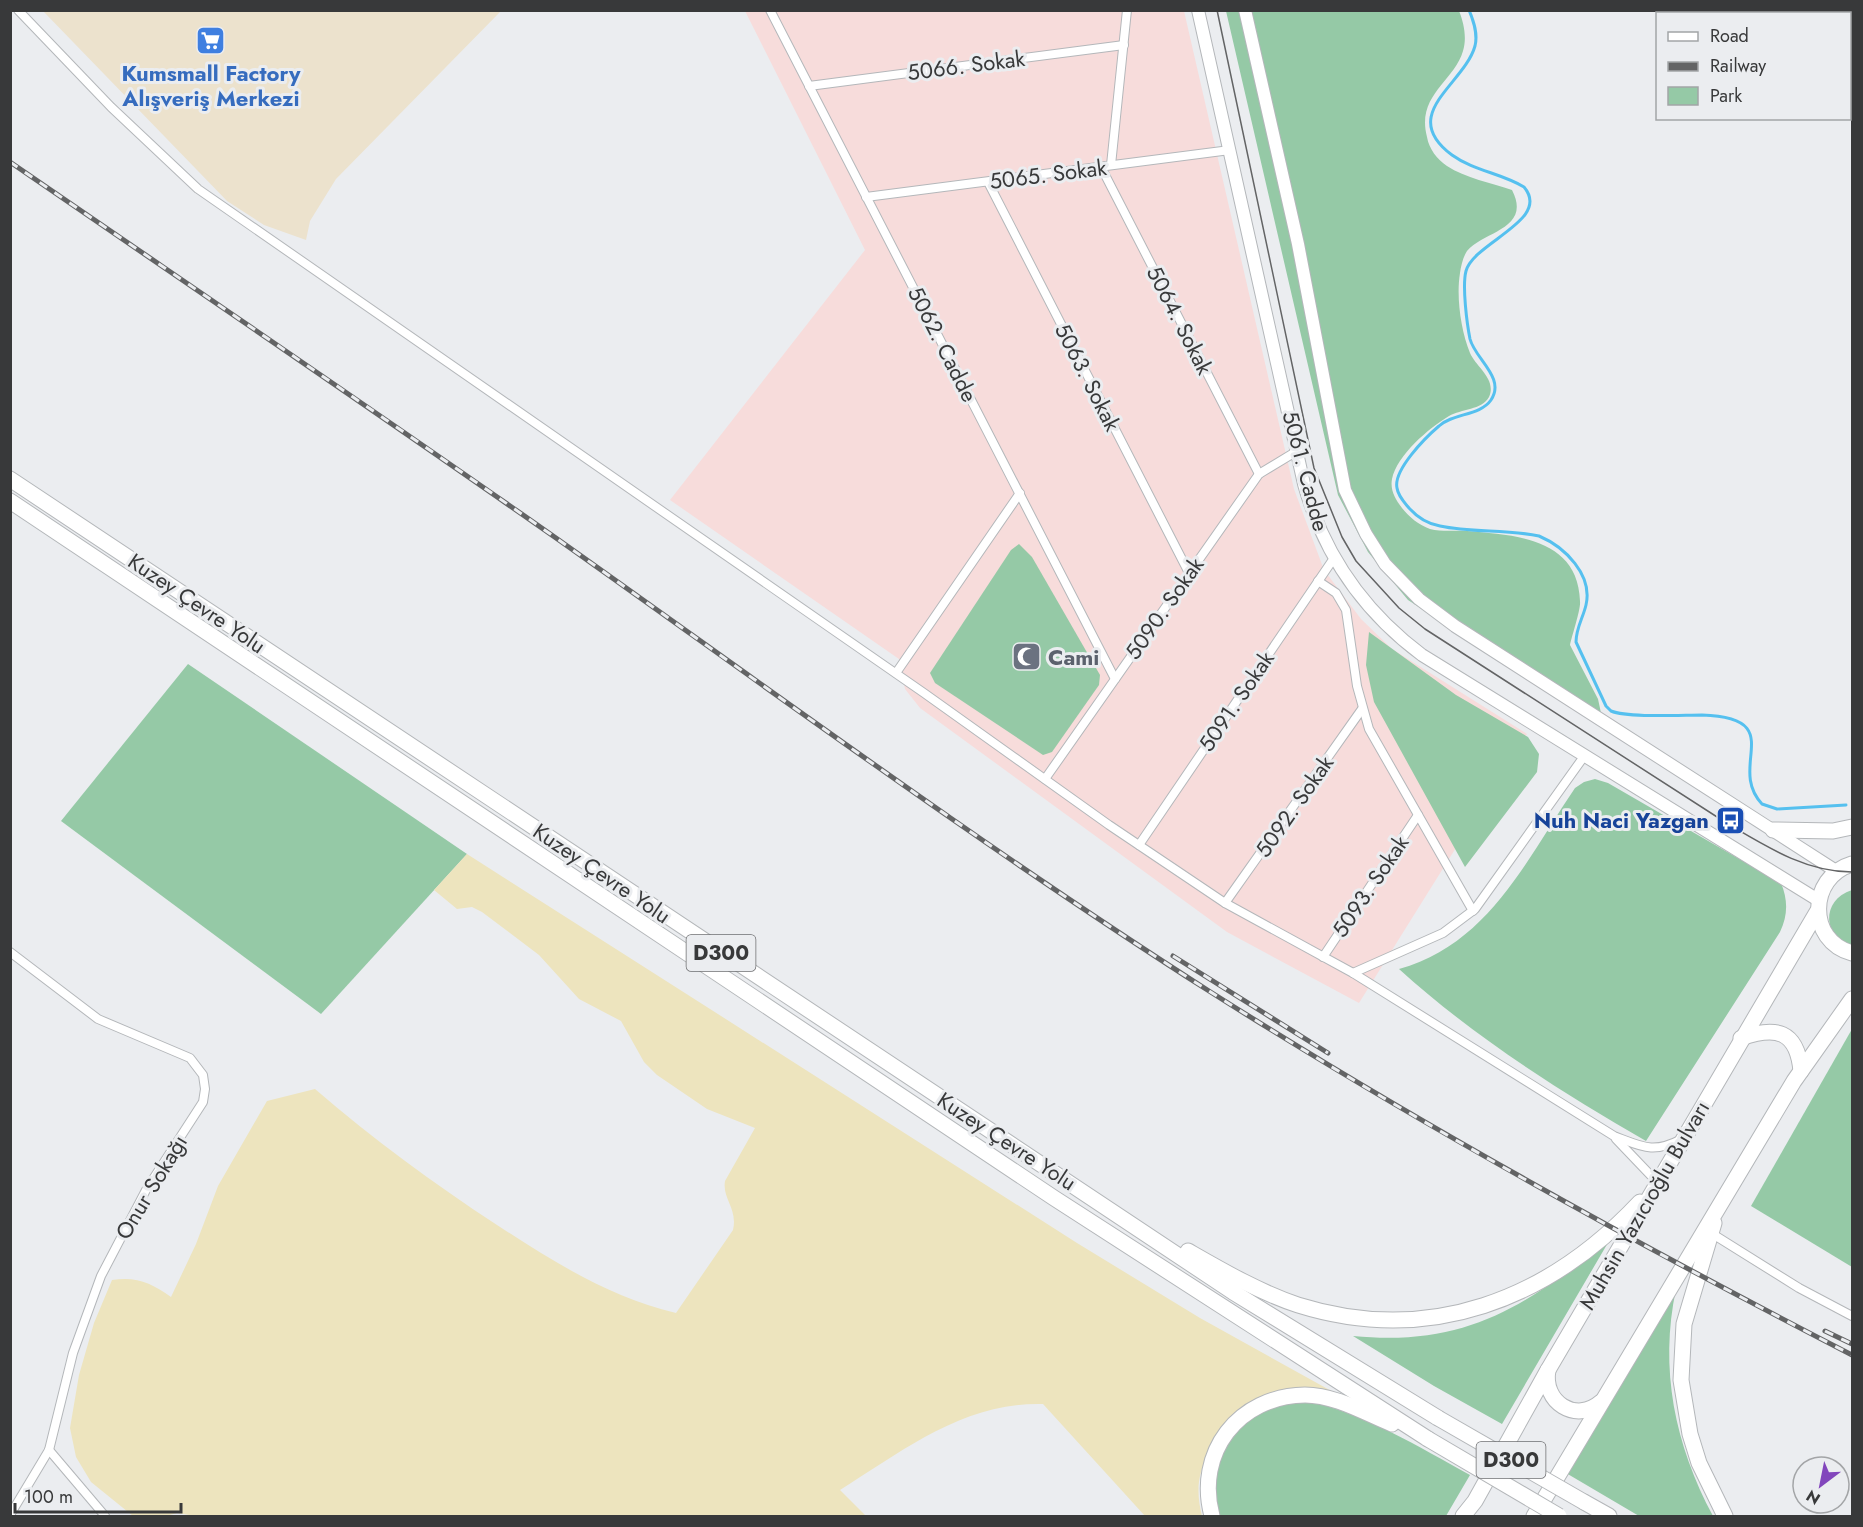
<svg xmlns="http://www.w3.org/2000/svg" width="1863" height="1527" font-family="Jost,sans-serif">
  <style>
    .commercial { fill: #ece2cd }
    .industrial { fill: #f7dcdb }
    .green { fill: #95c9a6 }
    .sand { fill: #ede4be }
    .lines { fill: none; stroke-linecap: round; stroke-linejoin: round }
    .stream { stroke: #55c0ef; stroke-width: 3 }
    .street-casing { stroke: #b4b7ba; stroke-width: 10 }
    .secondary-casing { stroke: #b4b7ba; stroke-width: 14 }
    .highway-casing { stroke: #b4b7ba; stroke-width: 17 }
    .street { stroke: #fff; stroke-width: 8 }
    .secondary { stroke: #fff; stroke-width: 12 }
    .highway { stroke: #fff; stroke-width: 15 }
    .tram { stroke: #636465; stroke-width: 1.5 }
    .rail-casing { stroke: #636465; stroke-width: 5 }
    .rail { stroke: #ebedf0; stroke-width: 3; stroke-dasharray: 9; stroke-linecap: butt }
    .highway-bridge-casing { stroke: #b4b7ba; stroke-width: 17; stroke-linecap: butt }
    .highway-bridge { stroke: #fff; stroke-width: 15 }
    .labels { text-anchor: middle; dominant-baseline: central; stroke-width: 6; stroke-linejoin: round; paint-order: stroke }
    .shield { fill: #ebedf0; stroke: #6e6f71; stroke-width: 1.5 }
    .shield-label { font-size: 21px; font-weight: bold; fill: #38393a }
    .street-label { font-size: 22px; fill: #38393a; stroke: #ebedf0 }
    .shop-label { font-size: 22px; font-weight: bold; fill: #366cbe; stroke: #ebedf0 }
    .worship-label { font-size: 22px; font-weight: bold; fill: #5b616d; stroke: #ebedf0; text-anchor: start }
    .transit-label { font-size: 22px; font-weight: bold; fill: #164399; stroke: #ebedf0; text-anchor: end }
  </style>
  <rect width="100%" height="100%" fill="#ebedf0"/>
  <path class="commercial" d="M43,11H501L336,179L310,221L306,240L264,225L227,201Z"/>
  <path class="industrial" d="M745,11H1184L1294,489L1324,570L1361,619L1392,649L1527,734L1359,1003L1227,932L920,708L905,689L899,659L670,500L865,250Z"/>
  <g class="green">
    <path d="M1226,11H1459C1464,23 1467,38 1463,51C1454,82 1416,95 1427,137C1429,149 1437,159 1447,166C1465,178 1492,183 1512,190C1532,229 1484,231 1467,251C1463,257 1461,266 1460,273C1456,297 1461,331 1470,353C1476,367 1497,379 1489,397C1482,410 1461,409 1449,416C1429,428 1397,455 1392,479C1390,490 1395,499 1402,508C1409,517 1419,525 1430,529C1442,532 1455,530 1467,531C1515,535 1578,538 1580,601C1581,609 1572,635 1570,645L1598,699L1604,727L1408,600L1368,552L1338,495Z"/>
    <path d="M1019,544L1032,557L1100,675L1099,685L1052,752L1043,755L935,683L930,673L1011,550Z"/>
    <path d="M1369,632L1456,695L1528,737L1539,754L1537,772L1465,867L1374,702L1366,665Z"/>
    <path d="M188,664L467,854L321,1014L61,821Z"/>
    <path d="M1595,779L1608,783L1781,883C1788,900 1788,915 1780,932L1646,1141C1559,1091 1473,1036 1399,969C1489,944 1526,860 1575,788L1584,782Z"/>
    <path d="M1852,890V949C1823,938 1820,900 1852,890Z"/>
    <path d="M1852,1029V1267L1751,1206Z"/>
    <path d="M1609,1241L1502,1424L1434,1386L1353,1336C1467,1347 1524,1306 1609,1241Z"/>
    <path d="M1676,1289C1659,1369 1675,1445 1713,1516H1639L1566,1473Z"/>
    <path d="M1308,1401C1368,1415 1417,1446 1470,1475L1446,1516H1216L1213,1471L1232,1432L1271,1406Z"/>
  </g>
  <path class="sand" d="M467,854L1077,1243L1200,1318L1335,1393C1314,1390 1295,1386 1275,1392C1256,1397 1247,1408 1234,1421C1207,1452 1191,1474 1202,1516H1145L1043,1404C964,1402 904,1450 840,1490L866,1516H195L177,1513L166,1516H133L91,1482L76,1457L70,1428L79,1375L94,1323L112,1280C136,1276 152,1283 171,1297L196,1244L218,1186L267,1101L315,1089C373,1139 433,1183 497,1225C554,1262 609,1297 676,1313L733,1230C738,1208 722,1199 725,1181L755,1128L707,1109L657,1075L644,1062L621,1021L579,999L539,955L482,912L472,907L457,909L434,890Z"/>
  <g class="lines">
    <path class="stream" d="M1469,10C1474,22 1478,34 1475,46C1464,85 1397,114 1452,155C1474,171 1501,173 1524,187C1552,220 1474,242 1466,271C1462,286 1467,324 1470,339C1475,359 1506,378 1491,400C1480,416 1453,413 1439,426C1426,437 1393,470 1397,488C1398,496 1404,502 1409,508C1417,517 1428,524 1440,526C1472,533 1506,529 1539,536C1565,547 1593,575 1586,605C1583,618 1576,628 1576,642L1606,706L1611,711C1628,718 1681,715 1702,715C1790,718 1726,766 1762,804L1777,809L1846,805"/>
    <defs>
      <g id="street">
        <path d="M18,10L111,107L198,189L924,693L1109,825L1225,903L1353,973L1614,1136C1643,1147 1653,1154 1682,1139"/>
        <path d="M770,10L1115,679"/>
        <path d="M809,86L1124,45"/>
        <path d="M1111,165L1127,10"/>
        <path d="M1101,167L1259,474"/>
        <path d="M988,182L1189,573"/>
        <path d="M866,197L1230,150"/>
        <path d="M1318,581L1336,593L1346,610L1357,686L1369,729L1473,911"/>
        <path d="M896,673L1020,493"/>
        <path d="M1045,779L1259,474L1297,451"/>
        <path d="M1139,845L1334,558"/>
        <path d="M1225,903L1362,709"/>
        <path d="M10,952L98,1019L190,1058L203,1075L205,1089L203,1102L146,1190L101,1276L73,1353L49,1450L10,1515"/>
        <path d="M1323,957L1418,815"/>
        <path d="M1353,973L1443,933L1475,909L1585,755"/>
        <path d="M1616,1139L1658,1183"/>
        <path d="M1711,1233L1799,1288L1852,1316"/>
        <path d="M49,1450L105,1516"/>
      </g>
      <g id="secondary">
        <path d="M1198,10L1304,484C1324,555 1363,611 1422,655L1818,900"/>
        <path d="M1245,10L1298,244L1345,490L1366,534L1385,564L1419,599L1455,626L1836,871"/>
      </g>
      <g id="highway">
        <path d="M10,479L1233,1292L1438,1418"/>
        <path d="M10,501L1054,1198L1428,1439"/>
        <path d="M1773,830L1833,831L1852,827"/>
        <path d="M1852,864C1808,877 1807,941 1852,953"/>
        <path d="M1741,1038C1776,1026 1797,1030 1801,1071"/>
        <path d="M1714,1223L1684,1324L1681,1380L1690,1434L1699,1463L1725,1516"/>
        <path d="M1188,1251C1223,1271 1259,1292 1298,1305C1429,1346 1548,1300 1640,1202"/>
        <path d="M1548,1370C1542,1402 1576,1424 1601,1402"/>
        <path d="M1584,1502L1609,1516"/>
        <path d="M1212,1516C1195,1453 1238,1396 1305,1395C1335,1395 1365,1413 1392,1424"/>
        <path d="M1463,1516L1475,1501L1548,1370L1817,912"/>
        <path d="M1534,1516L1794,1081L1852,999"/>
      </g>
    </defs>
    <use href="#street" class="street-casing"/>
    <use href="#secondary" class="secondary-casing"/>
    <use href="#highway" class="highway-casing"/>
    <use href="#street" class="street"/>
    <use href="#secondary" class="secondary"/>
    <use href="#highway" class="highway"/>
    <path class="tram" d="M1217,10L1314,468L1342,537L1356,561L1399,608L1425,629L1728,824C1767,847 1806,872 1852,872"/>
    <defs>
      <g id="rail">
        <path d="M10,162C192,287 375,411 556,538C772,691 985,848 1209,991C1417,1123 1633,1242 1852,1355"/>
        <path d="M1173,956L1328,1053"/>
        <path d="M1825,1331L1852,1344"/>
      </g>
    </defs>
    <use href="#rail" class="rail-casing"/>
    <use href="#rail" class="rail"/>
    <defs>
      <g id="highway-bridge">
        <path d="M1438,1418L1584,1502"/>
        <path d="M1428,1439L1559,1516"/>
      </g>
    </defs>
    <use href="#highway-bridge" class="highway-bridge-casing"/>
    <use href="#highway-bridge" class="highway-bridge"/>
  </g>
  <defs>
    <symbol id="supermarket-square" viewBox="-11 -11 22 22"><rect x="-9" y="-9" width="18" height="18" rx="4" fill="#3f7fe0" stroke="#ebedf0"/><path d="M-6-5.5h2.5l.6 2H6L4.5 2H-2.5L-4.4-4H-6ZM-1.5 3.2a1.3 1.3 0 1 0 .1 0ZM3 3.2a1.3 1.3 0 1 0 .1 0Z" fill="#fff"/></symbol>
    <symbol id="mosque-square" viewBox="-11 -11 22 22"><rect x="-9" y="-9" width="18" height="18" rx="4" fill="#6b7280" stroke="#ebedf0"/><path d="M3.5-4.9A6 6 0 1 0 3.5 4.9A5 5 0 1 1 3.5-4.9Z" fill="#fff"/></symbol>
    <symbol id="bus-square" viewBox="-11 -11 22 22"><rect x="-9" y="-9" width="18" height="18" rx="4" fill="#1a4fb4" stroke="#ebedf0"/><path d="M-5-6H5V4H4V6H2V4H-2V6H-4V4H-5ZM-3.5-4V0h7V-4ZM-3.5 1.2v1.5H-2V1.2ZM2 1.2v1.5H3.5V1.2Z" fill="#fff"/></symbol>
  </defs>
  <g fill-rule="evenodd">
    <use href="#supermarket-square" x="194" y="24" width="33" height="33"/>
    <use href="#mosque-square" x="1010" y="640" width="33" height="33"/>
    <use href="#bus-square" x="1714" y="804" width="33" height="33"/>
  </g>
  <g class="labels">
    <g class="shield">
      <rect x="686.5" y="935" width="69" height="36" rx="4.5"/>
      <rect x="1476.5" y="1442" width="69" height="36" rx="4.5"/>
    </g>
    <g class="shield-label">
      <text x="721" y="953">D300</text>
      <text x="1511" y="1460">D300</text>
    </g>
    <g class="street-label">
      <text transform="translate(966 65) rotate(-7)">5066. Sokak</text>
      <text transform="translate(1048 174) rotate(-7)">5065. Sokak</text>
      <text transform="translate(1180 320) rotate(63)">5064. Sokak</text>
      <text transform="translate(943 344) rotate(63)">5062. Cadde</text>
      <text transform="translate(1088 377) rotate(63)">5063. Sokak</text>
      <text transform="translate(1306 471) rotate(75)">5061. Cadde</text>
      <text transform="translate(197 603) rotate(34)">Kuzey Çevre Yolu</text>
      <text transform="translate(1164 608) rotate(-55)">5090. Sokak</text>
      <text transform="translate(1236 701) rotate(-56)">5091. Sokak</text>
      <text transform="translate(1294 806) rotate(-55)">5092. Sokak</text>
      <text transform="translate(602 873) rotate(34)">Kuzey Çevre Yolu</text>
      <text transform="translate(1370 886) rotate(-56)">5093. Sokak</text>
      <text transform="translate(1007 1141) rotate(33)">Kuzey Çevre Yolu</text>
      <text transform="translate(151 1187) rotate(-59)">Onur Sokağı</text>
      <text transform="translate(1644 1205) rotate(-60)">Muhsin Yazıcıoğlu Bulvarı</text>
    </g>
    <g class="shop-label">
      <text x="211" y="73">Kumsmall Factory<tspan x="211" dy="25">Alışveriş Merkezi</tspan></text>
    </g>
    <g class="worship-label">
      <text x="1048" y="657">Cami</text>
    </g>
    <g class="transit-label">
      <text x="1709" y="820">Nuh Naci Yazgan</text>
    </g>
  </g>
  <rect width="1863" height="1527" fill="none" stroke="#38393a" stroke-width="24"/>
  <rect x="1656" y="12" width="195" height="108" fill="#ebedf0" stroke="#a3a5a7" stroke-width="1.5"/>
  <rect x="1668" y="32" width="30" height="9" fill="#ffffff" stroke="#a3a5a7" stroke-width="1.5"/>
  <text x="1710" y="42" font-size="18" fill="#38393a">Road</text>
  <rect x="1668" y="62" width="30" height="9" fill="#636465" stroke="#a3a5a7" stroke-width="1.5"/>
  <text x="1710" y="72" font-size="18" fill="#38393a">Railway</text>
  <rect x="1668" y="87" width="30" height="18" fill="#95c9a6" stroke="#a3a5a7" stroke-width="1.5"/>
  <text x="1710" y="102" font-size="18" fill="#38393a">Park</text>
  <g transform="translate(1821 1485) rotate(212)"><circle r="28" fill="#ebedf0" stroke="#a3a5a7" stroke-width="1.5"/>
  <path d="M0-4.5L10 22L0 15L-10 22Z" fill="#8246bc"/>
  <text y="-9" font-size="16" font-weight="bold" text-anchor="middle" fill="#38393a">N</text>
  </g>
  <path d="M15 1503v9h166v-9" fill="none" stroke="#38393a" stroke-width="3"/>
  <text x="24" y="1503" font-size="18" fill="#38393a" stroke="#ebedf0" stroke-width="4.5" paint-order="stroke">100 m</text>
</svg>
